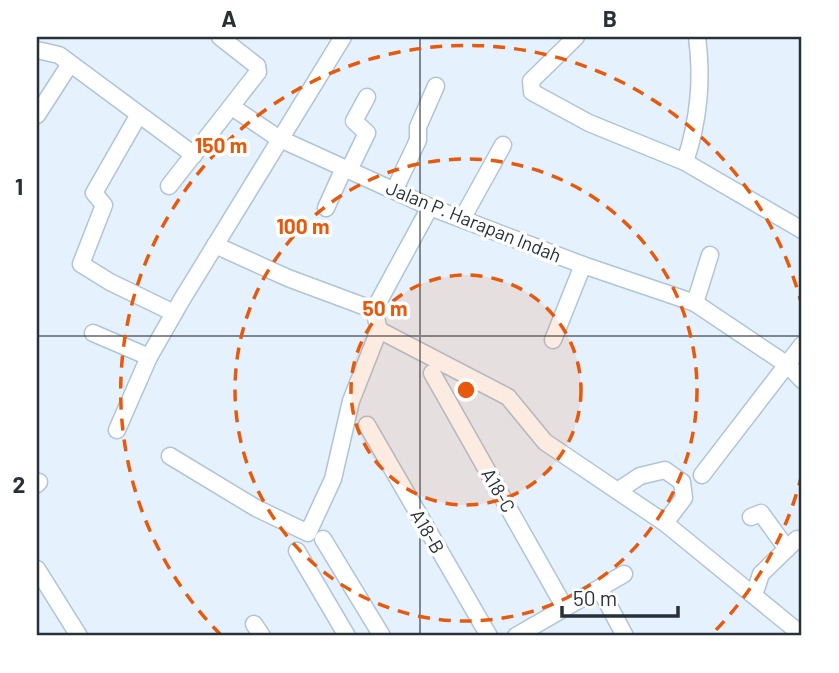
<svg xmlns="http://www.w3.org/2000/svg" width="839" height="673" font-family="Barlow,sans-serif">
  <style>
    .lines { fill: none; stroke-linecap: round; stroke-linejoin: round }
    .minor-casing { stroke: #afc4d7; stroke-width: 19 }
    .minor { stroke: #fff; stroke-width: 16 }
    .grid { fill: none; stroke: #283038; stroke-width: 2; stroke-opacity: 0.55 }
    .ring { fill: none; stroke: #e8590c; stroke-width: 3.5; stroke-dasharray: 12 9 }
    .labels { text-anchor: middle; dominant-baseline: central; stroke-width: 7; stroke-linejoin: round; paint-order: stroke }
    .street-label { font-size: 19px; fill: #283038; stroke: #fff }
    .centre { fill: #e8590c; stroke: #fff; stroke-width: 3.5 }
    .ring-label { font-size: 21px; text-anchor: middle; font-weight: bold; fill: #e8590c; stroke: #fff; stroke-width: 7; stroke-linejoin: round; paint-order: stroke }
    .neatline { fill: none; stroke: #283038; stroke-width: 2.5 }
    .grid-label { font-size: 23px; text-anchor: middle; font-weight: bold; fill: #283038 }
  </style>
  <rect width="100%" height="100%" fill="#e5f2fe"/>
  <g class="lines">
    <defs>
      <g id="minor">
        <path d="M220,37L257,66"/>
        <path d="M576,37L531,81L532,92L589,123L685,162L802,230"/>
        <path d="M37,50L59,55L194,155"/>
        <path d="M232,107L278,138L430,207L583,265L695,303L789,366L802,380"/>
        <path d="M37,115L70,64"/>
        <path d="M138,116L94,193L104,205L81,264L110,282L174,313"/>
        <path d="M685,162C699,120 703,81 697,37"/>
        <path d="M349,170L367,133L354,121L367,97"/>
        <path d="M169,186L258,72L257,66"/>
        <path d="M395,189L418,140V127L436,86"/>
        <path d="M326,208L344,168"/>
        <path d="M462,219L503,145"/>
        <path d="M215,245L288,278L374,310"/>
        <path d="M695,303L710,255"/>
        <path d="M374,310L379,330L508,397L545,442L665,523L802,635"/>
        <path d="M374,310L430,207"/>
        <path d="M93,333L149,357"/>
        <path d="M553,340L583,265"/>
        <path d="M432,373L565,608"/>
        <path d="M367,425L489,636"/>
        <path d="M117,430L149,357L181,301L343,37"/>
        <path d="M170,456L256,508L308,533L333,479L351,401L379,330"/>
        <path d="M702,475L802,345"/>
        <path d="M37,484L39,482"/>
        <path d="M619,490L640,476L665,470L682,482L684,498L665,523"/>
        <path d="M751,517L761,513L787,549"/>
        <path d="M323,539L382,636"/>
        <path d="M297,551L347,636"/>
        <path d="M37,569L79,636"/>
        <path d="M600,589L625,636"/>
        <path d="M754,595L761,574L797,539"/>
        <path d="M254,624L262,636"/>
        <path d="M516,636L624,574"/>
      </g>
    </defs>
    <use href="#minor" class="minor-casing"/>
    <use href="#minor" class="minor"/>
  </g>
  <path class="grid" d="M420,37V636M37,336H802"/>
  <circle cx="466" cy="390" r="115" fill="#e8590c" fill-opacity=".12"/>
  <g class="ring">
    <circle cx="466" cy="390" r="115"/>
    <circle cx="466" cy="390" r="231"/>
    <path d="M802 474A346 346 0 0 1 711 635M221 635A346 346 0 1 1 802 306"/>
  </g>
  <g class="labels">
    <g class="street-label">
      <text transform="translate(474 221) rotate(22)">Jalan P. Harapan Indah</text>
      <text transform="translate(499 490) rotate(60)">A18-C</text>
      <text transform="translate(428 531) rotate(60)">A18-B</text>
    </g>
  </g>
  <circle cx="466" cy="390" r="10" class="centre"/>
  <g class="ring-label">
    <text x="221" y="153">150 m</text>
    <text x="303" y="234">100 m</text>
    <text x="385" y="316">50 m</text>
  </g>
  <rect width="839" height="673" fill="none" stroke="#ffffff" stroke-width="77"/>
  <path d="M562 606v10h116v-10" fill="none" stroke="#283038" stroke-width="3.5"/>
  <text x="573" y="606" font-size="21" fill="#283038" stroke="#ffffff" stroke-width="5" paint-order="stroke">50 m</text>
  <rect x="38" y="38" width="762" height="596" class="neatline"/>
  <g class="grid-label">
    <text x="229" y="27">A</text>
    <text x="610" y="27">B</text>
    <text x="19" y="195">1</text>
    <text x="19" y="493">2</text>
  </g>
</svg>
